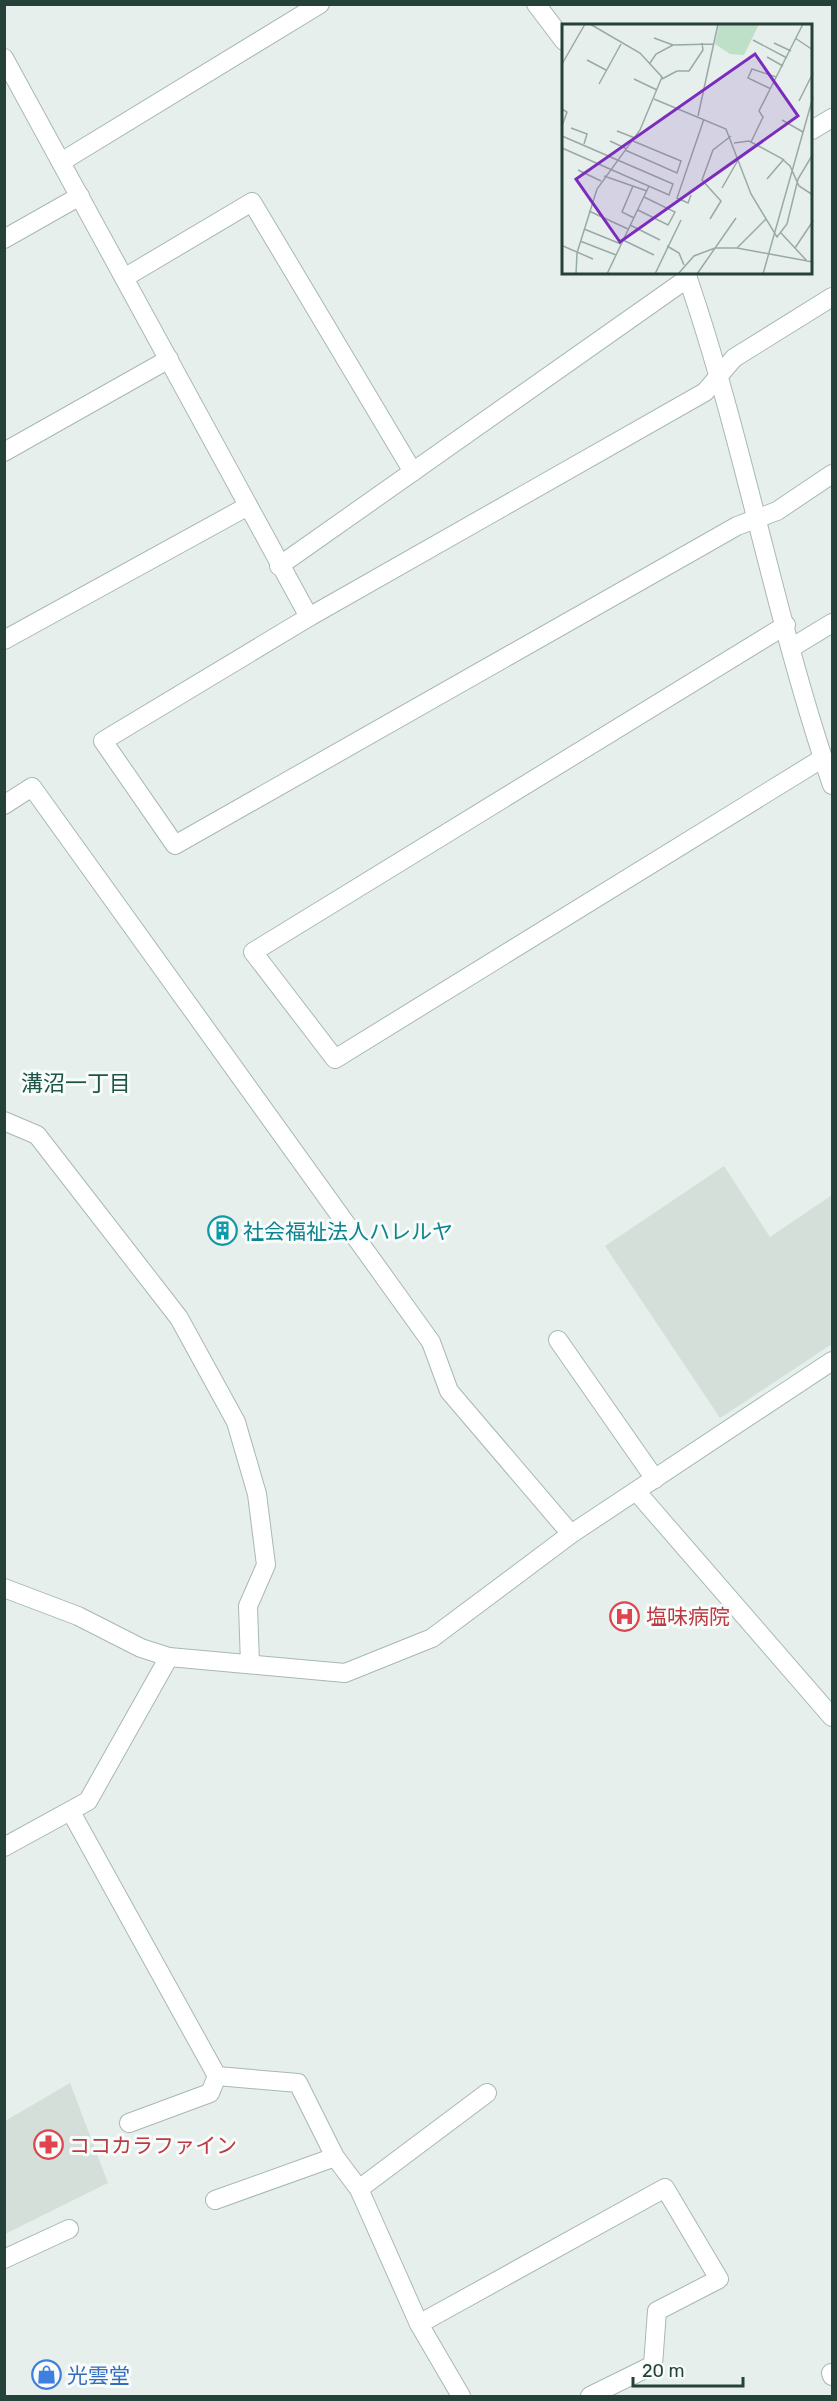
<svg xmlns="http://www.w3.org/2000/svg" width="837" height="2401" font-family="Rubik,'Noto Sans JP',sans-serif">
  <style>
    .built { fill: #d4dfda }
    .lines { fill: none; stroke-linecap: round; stroke-linejoin: round }
    .minor-casing { stroke: #a8b8b2; stroke-width: 20 }
    .minor { stroke: #fff; stroke-width: 18 }
    .labels { text-anchor: middle; dominant-baseline: central; stroke-width: 6; stroke-linejoin: round; paint-order: stroke }
    .culture-label { font-size: 21px; fill: #0d838f; stroke: #f7fbf9; text-anchor: start }
    .health-label { font-size: 21px; fill: #be3a42; stroke: #f7fbf9; text-anchor: start }
    .shop-label { font-size: 21px; fill: #366cbe; stroke: #f7fbf9; text-anchor: start }
    .neighbourhood-label { font-size: 22px; fill: #1f5548; stroke: #f7fbf9 }
    .inset-road { fill: none; stroke: #98aaa4; stroke-width: 1.5 }
    .view { fill: #7b2cbf; fill-opacity: 0.15; stroke: #7b2cbf; stroke-width: 3 }
    .inset-edge { fill: none; stroke: #24423a; stroke-width: 3 }
  </style>
  <rect width="100%" height="100%" fill="#e6efeb"/>
  <g class="built">
    <path d="M724,1166L770,1237L832,1195V1344L720,1418L605,1246Z"/>
    <path d="M70,2083L108,2183L5,2234V2121Z"/>
  </g>
  <g class="lines">
    <defs>
      <g id="minor">
        <path d="M536,4L564,41"/>
        <path d="M4,58L309,617"/>
        <path d="M812,130L832,118"/>
        <path d="M61,162L320,4"/>
        <path d="M4,239L80,196"/>
        <path d="M686,273C744,440 774,617 832,785"/>
        <path d="M124,278L252,202L413,472"/>
        <path d="M832,297L734,358L705,392L309,617L103,741L175,845L737,526L777,511L832,474"/>
        <path d="M4,452L169,359"/>
        <path d="M279,566L688,278"/>
        <path d="M786,625L253,952L335,1059L823,758"/>
        <path d="M4,640L248,506"/>
        <path d="M791,648L832,623"/>
        <path d="M4,805L32,787L431,1342L449,1391L571,1534"/>
        <path d="M4,1121L37,1135L179,1318L236,1422L257,1494L266,1565L248,1606L250,1664"/>
        <path d="M558,1340L655,1479"/>
        <path d="M636,1491L832,1717"/>
        <path d="M4,1588L78,1616L141,1648L169,1657L345,1673L432,1638L571,1534L832,1361"/>
        <path d="M71,1812L217,2076L298,2083L335,2157L359,2189L419,2324L461,2396"/>
        <path d="M4,1847L88,1801L169,1657"/>
        <path d="M129,2123L210,2093L217,2076"/>
        <path d="M359,2189L487,2093"/>
        <path d="M215,2200L335,2157"/>
        <path d="M4,2259L69,2229"/>
        <path d="M419,2324L665,2188L719,2279L657,2311L653,2365L590,2396"/>
        <path d="M831,2373L832,2376"/>
      </g>
    </defs>
    <use href="#minor" class="minor-casing"/>
    <use href="#minor" class="minor"/>
  </g>
  <defs>
    <symbol id="building-ring" viewBox="-11 -11 22 22"><circle r="9.5" fill="#f7fbf9" stroke="#0f9aa8" stroke-width="1.5"/><path d="M-4-6H4V6H1V3H-1V6H-4ZM-2.5-4.3h1.7v1.8h-1.7ZM.8-4.3h1.7v1.8H.8ZM-2.5-1h1.7V.8h-1.7ZM.8-1h1.7V.8H.8Z" fill="#0f9aa8"/></symbol>
    <symbol id="hospital-ring" viewBox="-11 -11 22 22"><circle r="9.5" fill="#f7fbf9" stroke="#e0444e" stroke-width="1.5"/><path d="M-5-5h3v3.5h4V-5h3V5h-3V1.5h-4V5h-3Z" fill="#e0444e"/></symbol>
    <symbol id="pharmacy-ring" viewBox="-11 -11 22 22"><circle r="9.5" fill="#f7fbf9" stroke="#e0444e" stroke-width="1.5"/><path d="M-2-6h4v4h4v4h-4v4h-4v-4h-4v-4h4Z" fill="#e0444e"/></symbol>
    <symbol id="shop-ring" viewBox="-11 -11 22 22"><circle r="9.5" fill="#f7fbf9" stroke="#3f7fe0" stroke-width="1.5"/><path d="M-5-2.5h2.3a2.7 3.5 0 0 1 5.4 0H5L5.5 6h-11ZM-1.5-2.5h3a1.5 2.3 0 0 0-3 0Z" fill="#3f7fe0"/></symbol>
  </defs>
  <g fill-rule="evenodd">
    <use href="#building-ring" x="206" y="1214" width="33" height="33"/>
    <use href="#hospital-ring" x="608" y="1600" width="33" height="33"/>
    <use href="#pharmacy-ring" x="32" y="2128" width="33" height="33"/>
    <use href="#shop-ring" x="30" y="2358" width="33" height="33"/>
  </g>
  <g class="labels">
    <g class="culture-label">
      <text x="243" y="1231">社会福祉法人ハレルヤ</text>
    </g>
    <g class="health-label">
      <text x="646" y="1616">塩味病院</text>
      <text x="69" y="2145">ココカラファイン</text>
    </g>
    <g class="shop-label">
      <text x="67" y="2375">光雲堂</text>
    </g>
    <g class="neighbourhood-label">
      <text x="76" y="1083">溝沼一丁目</text>
    </g>
  </g>
  <g transform="translate(562 24)">
    <rect width="250" height="250" fill="#e6efeb"/>
    <path d="M157,0H197L182,31L168,30L153,20Z" fill="#bfe0c8"/>
    <path class="inset-road" d="M92,14L111,21M233,14L251,26M191,16L225,34M212,19L229,27M205,33L221,42M25,36L44,46M88,39L94,30L111,21L152,20M0,40L23,0M72,55L95,66M100,55L115,47H127L141,26L140,19M37,60L59,20M209,65L186,54L190,45L214,53M92,75L164,105L189,170L215,213L225,200L236,155L251,130M237,77L251,49M0,85L5,88L0,102M136,92L156,0M220,96L241,108M9,104L25,110L22,120M55,107L73,114M0,112L111,160L107,171L0,124M48,117L65,125M189,118L201,93L197,87L241,0M172,119L187,117L219,134L228,142L237,162L251,171M63,126L115,149L119,137L71,117M16,146L39,157M42,152L85,167M205,155L222,135M71,162L60,188L72,194M160,164L176,136M129,171L126,179L115,174L142,95M76,186L106,201L113,188L82,173M27,187L66,205M148,195L159,177L140,156L151,126L169,112M68,201L98,216M22,205L59,220M219,209L245,237M61,216L92,231M18,217L54,231M1,222L31,235M105,222L117,229L122,241M175,224L204,195M233,224L251,197M14,250L15,229L35,165L78,106L100,53L78,29L28,0M45,250L87,162M93,250L119,196M116,250L132,232L153,224H175L251,238M135,250L174,194M201,250L251,73"/>
    <path class="view" d="M193,30L236,92L58,218L14,155Z"/>
    <rect width="250" height="250" class="inset-edge"/>
  </g>
  <rect width="837" height="2401" fill="none" stroke="#24423a" stroke-width="12"/>
  <path d="M633 2377v9h110v-9" fill="none" stroke="#24423a" stroke-width="3"/>
  <text x="642" y="2377" font-size="18" fill="#24423a" stroke="#f7fbf9" stroke-width="4.5" paint-order="stroke">20 m</text>
</svg>
